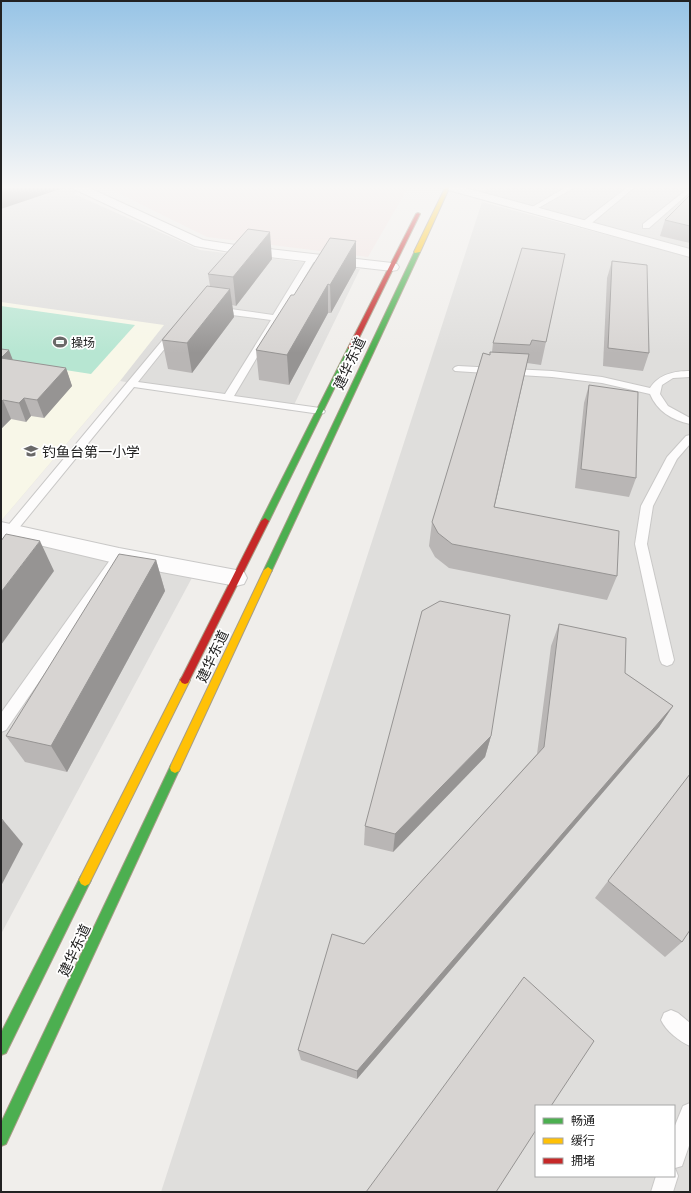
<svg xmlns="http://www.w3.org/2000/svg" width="691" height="1193" font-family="Inter,'Noto Sans SC',sans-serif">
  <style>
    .residential { fill: #dfdedc; fill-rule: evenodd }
    .commercial { fill: #f1e3e1 }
    .education { fill: #f8f7e8 }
    .pitch { fill: #b7e6d2 }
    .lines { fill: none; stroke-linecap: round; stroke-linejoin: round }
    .lane-casing { stroke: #c9c8c7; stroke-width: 2 }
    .street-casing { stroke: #c9c8c7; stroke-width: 2 }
    .fast-casing { stroke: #a79c86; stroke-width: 2 }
    .slow-casing { stroke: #a79c86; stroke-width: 2 }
    .jam-casing { stroke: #a79c86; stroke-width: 2 }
    .lane { fill: #fdfcfc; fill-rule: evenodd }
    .street { fill: #fdfcfc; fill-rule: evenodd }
    .fast { fill: #4caf50; fill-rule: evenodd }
    .slow { fill: #ffc107; fill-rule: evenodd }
    .jam { fill: #c62828; fill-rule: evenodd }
    .wall { fill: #b9b6b5 }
    .shaded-wall { fill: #969493 }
    .building { fill: #d7d4d2; stroke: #969493 }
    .labels { text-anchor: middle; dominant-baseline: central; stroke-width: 3.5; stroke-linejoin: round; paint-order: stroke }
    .far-poi-label { font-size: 12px; fill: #222; stroke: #fff; text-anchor: start }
    .street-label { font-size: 14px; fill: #222; stroke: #fff }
    .poi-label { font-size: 14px; fill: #222; stroke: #fff; text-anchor: start }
  </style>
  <rect width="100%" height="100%" fill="#f0eeeb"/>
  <g class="residential">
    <path d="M1,186H95L74,194L200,250L360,269L291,411L120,381L1,521Z"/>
    <path d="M487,186H690V248L485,194Z"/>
    <path d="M482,202L690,257V1192H161ZM536,1106H674V1176H536Z"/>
    <path d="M1,524L194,574L1,934Z"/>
  </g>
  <path class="commercial" d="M104,186H409L368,257L207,237Z"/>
  <path class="education" d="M1,302L164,325L120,381L1,521Z"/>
  <path class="pitch" d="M1,306L135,325L91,374L1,360Z"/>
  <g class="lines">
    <defs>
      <g id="lane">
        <path d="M568,186H577L533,211L527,210Z"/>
        <path d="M629,186H636L587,227H581V223Z"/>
        <path d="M690,187V192L649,228H643V224Z"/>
        <path d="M309,256H312L316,258L234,396L320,408L325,411L324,413L320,414L134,387L5,545L1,546V534L171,330H177L178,332L138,382L225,394L271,320L216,313L212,310L216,307L273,315Z"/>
        <path d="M458,366L552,371L602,377L650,388C659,374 674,371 690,371V377L673,378L662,385L660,394L668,406L690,418V424C672,420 657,411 650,394L602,383L552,377L455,371L453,369L455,367Z"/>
        <path d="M690,435V444L677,459L653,506L647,544L674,660L672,664L667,666L662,664L660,660L635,544L641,506L667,457L686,436Z"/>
        <path d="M119,552L123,553L125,556L123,559L6,730L1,732V713L115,553Z"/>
        <path d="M671,1010L678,1013L690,1023V1046C679,1041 666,1031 661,1020L664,1013Z"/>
        <path d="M690,1103V1143L682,1166L675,1168L678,1176L673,1192H651L656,1176H674V1128L683,1106Z"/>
      </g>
      <g id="street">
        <path d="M70,186H85L203,240L242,246L392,263L397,264L399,267L397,270L392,271L242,254L195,246L72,188Z"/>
        <path d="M439,186H458L690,249V257L441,188Z"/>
        <path d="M1,522L119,548L236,570L244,572L247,578L244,584L236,586L119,564L1,536Z"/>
      </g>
      <g id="fast">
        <path d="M415,251L420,252L272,570L271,572H265L264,570Z"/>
        <path d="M351,346L354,348L269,521L265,524L262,523L261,521L348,348Z"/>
        <path d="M175,763L179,765L180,768L6,1144L1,1146V1123L171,765Z"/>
        <path d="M85,874L89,876L91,880L89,884L6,1053L1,1055V1033L81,876Z"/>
      </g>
      <g id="slow">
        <path d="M446,186H450L420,252L415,253L414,252Z"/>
        <path d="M268,567L272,570L179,771L175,773L171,771L170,768L171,765L264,570Z"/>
        <path d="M185,676L188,677L190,680L89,884L85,886L81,884L79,880L81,876L182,677Z"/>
      </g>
      <g id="jam">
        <path d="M418,213L420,214L354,348L349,349L348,348L416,214Z"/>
        <path d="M265,518L269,521L188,683L185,684L182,683L180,680L182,677L261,521Z"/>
      </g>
    </defs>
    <use href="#lane" class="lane-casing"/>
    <use href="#street" class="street-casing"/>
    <use href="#fast" class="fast-casing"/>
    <use href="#slow" class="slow-casing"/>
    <use href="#jam" class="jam-casing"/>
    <use href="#lane" class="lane"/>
    <use href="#street" class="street"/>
    <use href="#fast" class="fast"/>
    <use href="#slow" class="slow"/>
    <use href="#jam" class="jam"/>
  </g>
  <g class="wall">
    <path d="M690,195V243L660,236L665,220Z"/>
    <path d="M565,254L541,365L527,363L494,508L617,576L607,600L449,568L435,557L429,546L432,522L490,355L492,352L493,343Z"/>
    <path d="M272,259L236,306L232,305L234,317L192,373L168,369L162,340L210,286L208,274Z"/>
    <path d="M612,261L649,353L643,371L603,366L607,278Z"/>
    <path d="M356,268L331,313H328L289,385L259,380L256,350L294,295Z"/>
    <path d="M1,349L13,360L66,368L72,386L44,418L31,416L26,422L11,419L1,429Z"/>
    <path d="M589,385L636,478L629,497L575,488L584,403Z"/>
    <path d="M156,560L165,591L67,772L25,762L6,736Z"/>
    <path d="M559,624L625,673L673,706L659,727L357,1079L301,1060L298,1050L364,944L537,754L551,646Z"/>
    <path d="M491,736L485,757L393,852L364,845L365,826Z"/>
    <path d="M608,881L682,942L665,957L595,898Z"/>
  </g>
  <g class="shaded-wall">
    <path d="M1,186H69L1,209Z"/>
    <path d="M270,232L272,259L236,306L233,277Z"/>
    <path d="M356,241V268L331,313L330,285Z"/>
    <path d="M328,284V313L289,385L287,355Z"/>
    <path d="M230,289L234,317L192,373L187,343Z"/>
    <path d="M9,350L16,368L1,358Z"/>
    <path d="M529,354L524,377L489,531L494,507Z"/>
    <path d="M66,368L72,386L44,418L37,400Z"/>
    <path d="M24,398L31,416L26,422L19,403Z"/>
    <path d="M3,400L11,419L1,429V402Z"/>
    <path d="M40,541L54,571L1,645V592Z"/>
    <path d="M156,560L165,591L67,772L51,746Z"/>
    <path d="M673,706L659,727L357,1079V1071Z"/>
    <path d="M491,736L485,757L393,852L395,834Z"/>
    <path d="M3,820L23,844L1,886V824Z"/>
  </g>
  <g class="building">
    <path d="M690,195V226L665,220Z"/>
    <path d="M248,229L270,232L233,277L208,274Z"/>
    <path d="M330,238L356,241L330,285L328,284L287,355L256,350L291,295H294Z"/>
    <path d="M522,248L565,254L546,342L532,340L530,345L493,343Z"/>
    <path d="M612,261L647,265L649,353L608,348Z"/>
    <path d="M207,286L230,289L187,343L162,340Z"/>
    <path d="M1,349L9,350L1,358L66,368L37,400L24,398L19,403L3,400L1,402Z"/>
    <path d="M490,352L529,354L494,507L619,531L617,576L452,544L438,533L432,522L483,353L490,355Z"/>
    <path d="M589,385L638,392L636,478L581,469Z"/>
    <path d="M6,534L40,541L1,592V541Z"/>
    <path d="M119,554L156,560L51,746L6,736Z"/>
    <path d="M440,601L510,615L491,736L395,834L365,826L422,611Z"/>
    <path d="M559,624L626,638L625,673L673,706L357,1071L298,1050L332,934L364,944L544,747Z"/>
    <path d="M690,774V930L682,942L608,881Z"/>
    <path d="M1,819L3,820L1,824Z"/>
    <path d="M524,977L594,1041L551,1106H536V1130L496,1192H366Z"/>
  </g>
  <linearGradient id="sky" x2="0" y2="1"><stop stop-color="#97c4e6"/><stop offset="0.53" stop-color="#f8f7f6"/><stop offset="1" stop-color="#f8f7f6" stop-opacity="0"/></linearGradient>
  <rect width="691" height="353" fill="url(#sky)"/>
  <defs>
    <symbol id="stadium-bare" viewBox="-9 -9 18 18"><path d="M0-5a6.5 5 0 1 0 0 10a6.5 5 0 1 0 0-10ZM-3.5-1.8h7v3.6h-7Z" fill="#6a6968" stroke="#fff" stroke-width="2.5" paint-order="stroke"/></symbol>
    <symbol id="school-bare" viewBox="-9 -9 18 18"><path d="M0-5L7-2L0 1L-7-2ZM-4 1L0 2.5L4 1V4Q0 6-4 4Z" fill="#6a6968" stroke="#fff" stroke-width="2.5" paint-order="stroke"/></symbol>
  </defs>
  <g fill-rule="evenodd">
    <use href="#stadium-bare" x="50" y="332" width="20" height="20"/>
    <use href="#school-bare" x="21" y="441" width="20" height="20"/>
  </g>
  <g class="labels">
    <g class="far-poi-label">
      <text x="71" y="342">操场</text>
    </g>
    <g class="street-label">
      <text transform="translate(349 363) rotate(-65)">建华东道</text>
      <text transform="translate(212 656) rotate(-65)">建华东道</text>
      <text transform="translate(74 950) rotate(-65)">建华东道</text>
    </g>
    <g class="poi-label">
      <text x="42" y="451">钓鱼台第一小学</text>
    </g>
  </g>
  <rect width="691" height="1193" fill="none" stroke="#222222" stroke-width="4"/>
  <rect x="535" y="1105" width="140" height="72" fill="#ffffff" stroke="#a7a7a7"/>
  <rect x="543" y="1118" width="20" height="6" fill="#4caf50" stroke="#a7a7a7"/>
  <text x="571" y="1125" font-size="12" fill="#222222">畅通</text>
  <rect x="543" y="1138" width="20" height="6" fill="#ffc107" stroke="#a7a7a7"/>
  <text x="571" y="1145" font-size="12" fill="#222222">缓行</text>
  <rect x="543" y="1158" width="20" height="6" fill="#c62828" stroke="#a7a7a7"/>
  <text x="571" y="1165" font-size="12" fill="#222222">拥堵</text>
</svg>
